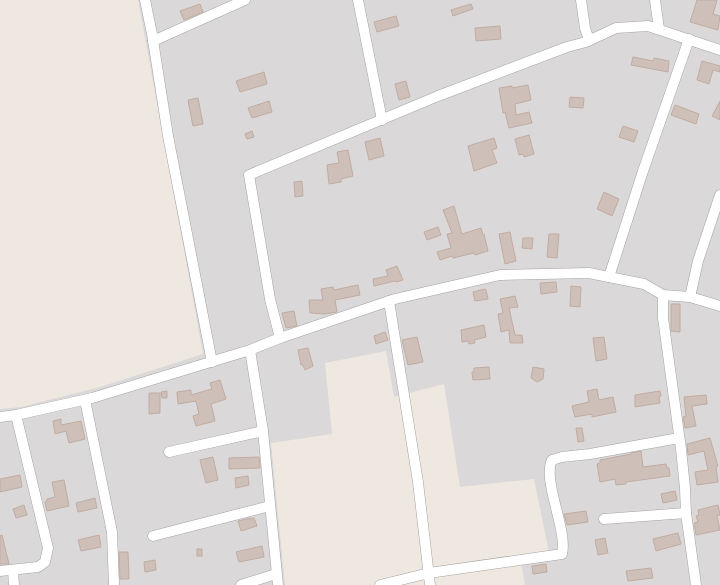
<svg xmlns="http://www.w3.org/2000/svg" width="720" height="585" font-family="Montserrat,sans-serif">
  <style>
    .residential { fill: #dad8d9 }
    .building { fill: #cec0b9; stroke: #c1aca1 }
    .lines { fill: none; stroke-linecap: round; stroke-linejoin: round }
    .minor-casing { stroke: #a3a3a3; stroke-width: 11 }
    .minor { stroke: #fff; stroke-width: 10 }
  </style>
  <rect width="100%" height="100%" fill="#eee8e0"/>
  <path class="residential" d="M138,0H720V585H525L520,556L549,552L534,479L460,487L444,384L394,397L386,351L325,363L332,434L271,443L285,585H0V409L21,407L100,387L203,354Z"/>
  <g class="building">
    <path d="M697,0H717L713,14L720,16L718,30L690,22Z"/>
    <path d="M200,4L203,12L184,20L180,11Z"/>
    <path d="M471,4L473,9L453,16L451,10Z"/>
    <path d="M396,16L399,26L377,32L374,22Z"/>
    <path d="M500,26L501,39L476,41L475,28Z"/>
    <path d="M633,57L653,61L654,58L669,61L668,72L631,65Z"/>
    <path d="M702,61L720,66V72L713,70L709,84L697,80Z"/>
    <path d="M264,72L267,84L240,92L236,81Z"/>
    <path d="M406,81L410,97L399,100L395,84Z"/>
    <path d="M528,85L531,100L515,104L516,115L529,112L532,123L509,128L505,112L503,113L499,88L512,86V88Z"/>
    <path d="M570,97L584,98L583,108L569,107Z"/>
    <path d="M198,98L203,124L193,126L188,100Z"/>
    <path d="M269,101L272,112L252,118L248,108Z"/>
    <path d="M720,101V120L712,116Z"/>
    <path d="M675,105L699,114L696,124L671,115Z"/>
    <path d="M623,126L638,131L634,142L619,137Z"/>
    <path d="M252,131L254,137L247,139L245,134Z"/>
    <path d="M529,135L534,154L524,157L523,154L519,155L515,139Z"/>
    <path d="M380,138L384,156L369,160L365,142Z"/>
    <path d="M494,138L497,148L492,150L497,163L474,171L468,146Z"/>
    <path d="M348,150L353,176L341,179V182L329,184L327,165L339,163L337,152Z"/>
    <path d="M302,181L303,196L295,197L294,182Z"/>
    <path d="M604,192L619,199L612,216L597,209Z"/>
    <path d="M454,206L462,234L481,228L483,235L484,234L488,251L475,255L474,253L453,258L452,256L440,260L437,252L451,248L447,234L452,233L443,210Z"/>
    <path d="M438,227L441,235L427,240L424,232Z"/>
    <path d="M510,232L516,261L505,264L499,234Z"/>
    <path d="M549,234H559L557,258L547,257Z"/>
    <path d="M523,238H533L532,249L522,248Z"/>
    <path d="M397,266L403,280L396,282L395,281L374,286L373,279L388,276L386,270Z"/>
    <path d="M556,282L557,292L541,294L540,283Z"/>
    <path d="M358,285L360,295L335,300L337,312L325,314L310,313L309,300H323L321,289L333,287L334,290Z"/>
    <path d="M571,286L581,287L580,307L570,306Z"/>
    <path d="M485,289L486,290L488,299L475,301L473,292Z"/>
    <path d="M515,296L518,307L509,308L515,335H522L523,343H510L509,330L501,332L498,314L503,313L500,299Z"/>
    <path d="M671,304H680V332L671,331Z"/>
    <path d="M294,311L297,326L286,328L282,313Z"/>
    <path d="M484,325L486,337L474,340L475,343L469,344L468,341L462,342L461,330Z"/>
    <path d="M385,332L388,340L376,344L374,336Z"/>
    <path d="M417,337L423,362L408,365L402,340Z"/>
    <path d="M604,337L607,359L596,361L593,338Z"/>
    <path d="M308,348L313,366L305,370L302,364L301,365L298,350Z"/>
    <path d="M489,367L490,379L473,380L472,372H474V368Z"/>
    <path d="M533,367L544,369L543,379L537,382L531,378Z"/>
    <path d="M220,380L226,399L211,404L215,421L196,426L193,416L199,414L196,401L178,404L177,392L191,390V395L212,389L210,383Z"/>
    <path d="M597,389L599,400L613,397L616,412L592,417V414L575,417L572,406L589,402L587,391Z"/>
    <path d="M167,391V398H162L161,392Z"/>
    <path d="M660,391L661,396L659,397L660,403L635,407V395Z"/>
    <path d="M149,393H160V413L149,414Z"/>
    <path d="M706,395L707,404L692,406L696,426L685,428L683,417L686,416L684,397Z"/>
    <path d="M61,419V425L81,421L85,439L69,443L66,431L55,434L53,421Z"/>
    <path d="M576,428H582L584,441L578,442Z"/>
    <path d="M710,438L718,466H716L718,482L697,485L695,472L708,470L704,451L688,455L687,444Z"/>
    <path d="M641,451L643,467L666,464L667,468H669L670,476L626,482V484L616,485L615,479L600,482L597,464L600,463V460L631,454V453Z"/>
    <path d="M213,457L218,480L206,483L200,460Z"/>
    <path d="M259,457L260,468L229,469V458Z"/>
    <path d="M20,475L22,487L0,492V479Z"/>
    <path d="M248,476L249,485L236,488L235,478Z"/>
    <path d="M64,480L69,506L47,511L45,502L47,501V499L55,497L52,482Z"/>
    <path d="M675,491L677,500L663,503L661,494Z"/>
    <path d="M95,498L97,508L78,512L76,503Z"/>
    <path d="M24,505L27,515L16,518L13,509Z"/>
    <path d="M718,505L720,515L717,516L720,530L696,535L694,523L698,522L696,516L699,515L698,510Z"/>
    <path d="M586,511L588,522L567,525L564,514Z"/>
    <path d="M250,518V519L254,518L257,526L241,531L238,521Z"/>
    <path d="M678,533L681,544L656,551L653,539Z"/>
    <path d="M2,535L9,564H0V536Z"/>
    <path d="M99,535L101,547L81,551L78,540Z"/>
    <path d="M605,538L608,553L598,555L595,540Z"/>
    <path d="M262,546L264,557L239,562L236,552Z"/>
    <rect x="197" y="549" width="5" height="7"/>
    <path d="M119,552H128L129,579H120Z"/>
    <path d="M155,560L156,570L145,572L144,562Z"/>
    <path d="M546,564L547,572L533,574L532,566Z"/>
    <path d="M651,568L653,578L628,581L626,571Z"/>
  </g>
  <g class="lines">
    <defs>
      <g id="minor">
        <path d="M145,0L152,34L168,136L212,362"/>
        <path d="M358,0L382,120"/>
        <path d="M581,0L585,28L589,40"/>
        <path d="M655,0L659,29"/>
        <path d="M153,41L245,0"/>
        <path d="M609,277L643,171L689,39"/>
        <path d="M663,295V318L681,449L685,488L686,513L696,585"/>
        <path d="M690,297L698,261L720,195"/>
        <path d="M389,301L418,482L430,585"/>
        <path d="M280,338L270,299L249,175L438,96L567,47L586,42L616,28L648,26L720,50"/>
        <path d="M250,350L263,431L278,585"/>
        <path d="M85,400L112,532L114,585"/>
        <path d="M0,417L16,415L92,398L250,350L280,338L395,299L500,275L589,273L644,284L663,295L690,297L720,306"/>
        <path d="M169,452L263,431"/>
        <path d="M604,519L686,513"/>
        <path d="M153,536L270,506"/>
        <path d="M13,570L14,585"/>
        <path d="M0,571L38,567L45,562L48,548L16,415"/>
        <path d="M241,585L276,574"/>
        <path d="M380,585L429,573L562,554C568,531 542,480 552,460L562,457L590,454L679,438"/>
      </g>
    </defs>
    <use href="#minor" class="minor-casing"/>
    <use href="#minor" class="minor"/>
  </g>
</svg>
